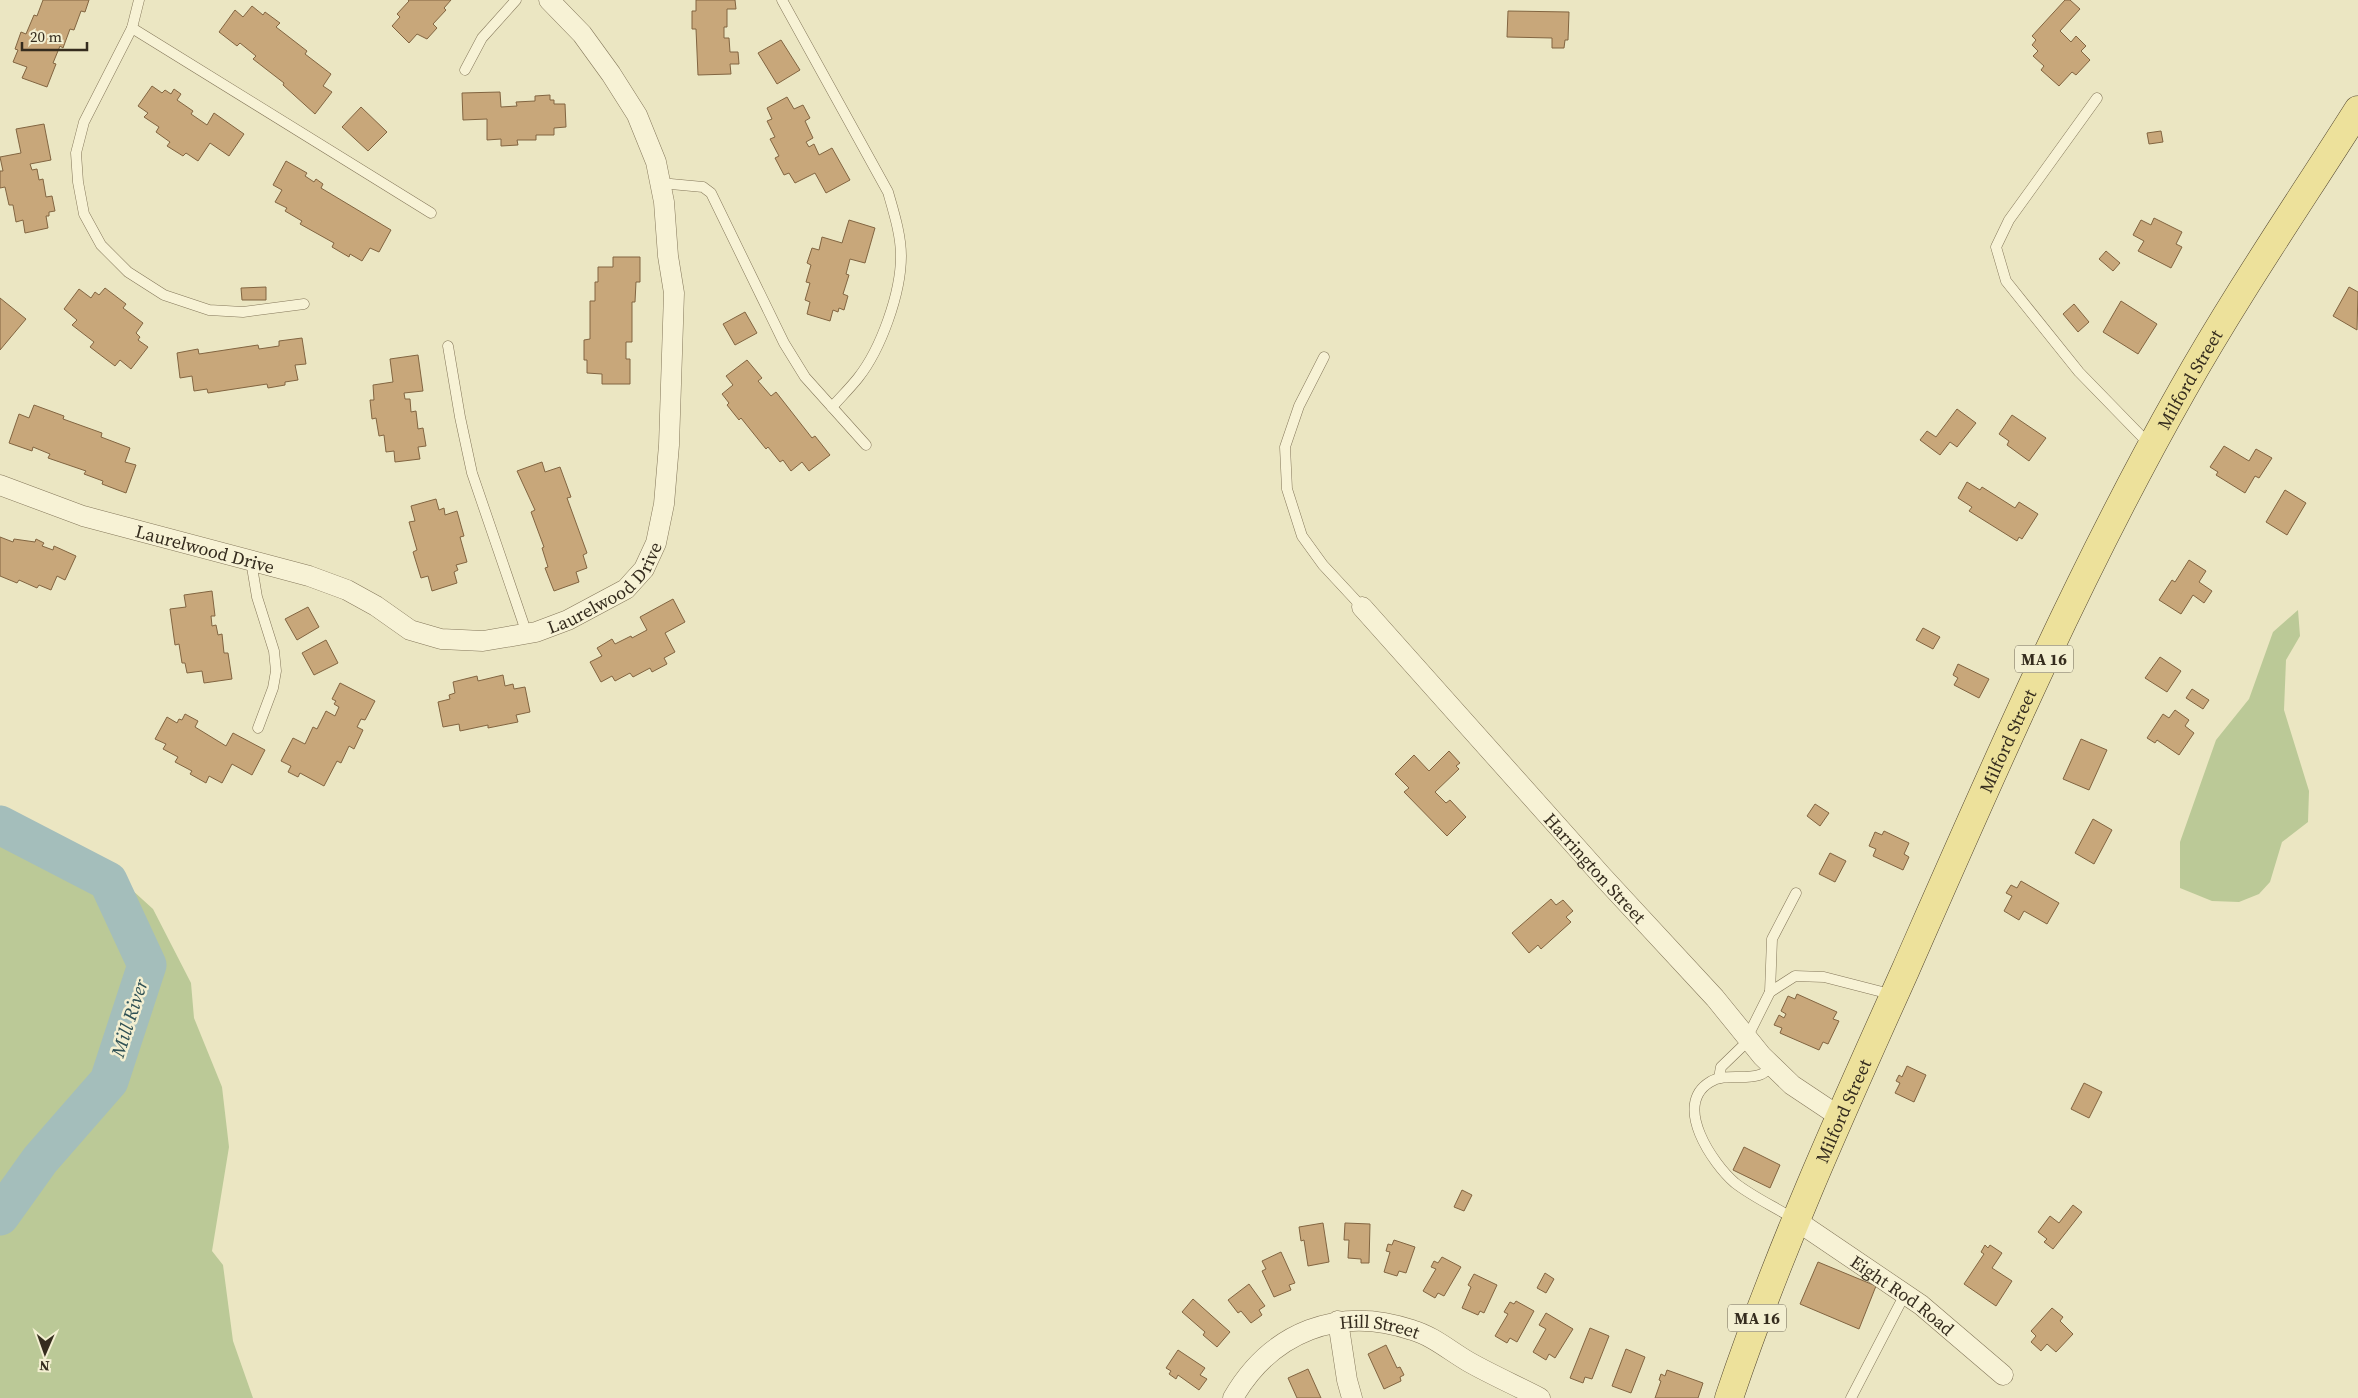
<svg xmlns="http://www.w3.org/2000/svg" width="2358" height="1398" font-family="'Source Serif 4',serif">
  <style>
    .green { fill: #bbc997 }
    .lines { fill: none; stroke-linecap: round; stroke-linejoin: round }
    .river { stroke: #a4bebb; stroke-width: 39 }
    .building { fill: #c8a77a; stroke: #826541 }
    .lane-casing { stroke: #84775a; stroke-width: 11 }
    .street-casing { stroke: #84775a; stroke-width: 21 }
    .primary-casing { stroke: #52452e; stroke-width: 29 }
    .lane { stroke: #f7f2d5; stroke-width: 10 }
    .street { stroke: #f7f2d5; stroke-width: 20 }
    .primary { stroke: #ede19b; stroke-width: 28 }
    .labels { text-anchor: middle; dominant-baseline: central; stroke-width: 5; stroke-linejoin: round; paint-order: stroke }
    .shield { fill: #f3efd1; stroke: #6e6654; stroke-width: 1 }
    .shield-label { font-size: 16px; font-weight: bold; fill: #352c1e }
    .street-label { font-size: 18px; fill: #352c1e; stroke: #f3efd1 }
    .water-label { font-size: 19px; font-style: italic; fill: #2e5054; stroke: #f3efd1 }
  </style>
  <rect width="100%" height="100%" fill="#ebe6c2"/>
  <g class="green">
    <path d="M2298,610L2300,636L2286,660L2284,710L2309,791L2308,822L2282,842L2270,882L2259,894L2239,902L2212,901L2180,888V842L2216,740L2249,699L2273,632Z"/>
    <path d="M0,830L71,850L110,870L153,909L191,983L194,1018L222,1087L229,1147L212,1251L223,1265L233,1341L253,1398H0Z"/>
  </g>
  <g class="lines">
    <path class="river" d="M0,825L108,881L147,965L109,1081L40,1160L0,1216"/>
  </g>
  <g class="building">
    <path d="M43,0H89L85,12L81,11L74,30L70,29L63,48L60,46L53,63L56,64L47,87L22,78L27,67L13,62L18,50L15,49L21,32L26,34L34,15L37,16Z"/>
    <path d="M408,0H451L444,8L446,10L433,24L437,28L427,39L417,34L409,43L392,26L400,17L397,14L409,1Z"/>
    <path d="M696,0H735L736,9H727V27H724V38H729L730,52H738L739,64H730L731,74L698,75L696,29H692V11H696Z"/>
    <path d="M2065,0H2070L2080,9L2060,31L2071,42L2076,36L2086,46L2081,51L2090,60L2076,75L2072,72L2059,86L2041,70L2044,66L2033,56L2038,51L2032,45L2036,40L2032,36Z"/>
    <path d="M252,6L263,15L265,12L280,23L276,27L307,51L305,54L331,74L323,86L332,92L315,114L283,85L284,83L253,59L256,56L240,43L237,46L219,32L235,10L243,17Z"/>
    <path d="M1508,11L1569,12L1568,40H1565L1564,48H1552V38L1507,37Z"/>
    <path d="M781,40L800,70L777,84L758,53Z"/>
    <path d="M152,86L162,93L165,90L171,94L174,89L181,94L177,100L193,111L191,114L207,125L214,113L244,134L229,156L210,143L198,161L186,153L183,156L167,146L170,142L156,132L159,127L144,117L148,113L138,106Z"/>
    <path d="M500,92L501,107L517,106L516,102L535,101V96L550,95V100H554V104H565L566,127L554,128V135H536V140H517L518,145L501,146V139L487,140V119L463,120L462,93Z"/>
    <path d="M787,97L794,109L803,105L810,118L805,121L813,138L806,142L809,147L814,144L819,155L832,148L850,180L826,193L815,173L795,183L789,173L784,175L775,158L779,156L770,139L775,137L767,121L772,119L767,108Z"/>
    <path d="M361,107L387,132L368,151L342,127Z"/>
    <path d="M44,124L51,160L30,164L32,170L37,169L39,180L43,179L46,197L52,196L55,211L49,212V216H46L48,228L25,233L23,220L16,222L13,205H9L5,187L0,188V171H3L0,157L21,153L16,129Z"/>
    <path d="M2161,131L2163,142L2149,144L2147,133Z"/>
    <path d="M286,161L307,173L305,176L314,182L316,179L323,184L321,188L391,230L379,252L370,248L362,261L350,254L349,257L332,247L334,243L300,224L302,221L285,211L287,208L275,202L282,190L273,185Z"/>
    <path d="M2154,218L2182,232L2176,244L2182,247L2171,268L2138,251L2144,241L2133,235L2141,220L2151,225Z"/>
    <path d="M849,220L875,228L865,263L850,259L846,274L849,275L843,294L848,296L844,310L839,308L838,312L833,310L830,321L807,314L810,302L805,300L810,283L806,282L811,265L807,263L812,248L819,250L822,237L842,243Z"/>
    <path d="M2106,251L2120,263L2113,271L2099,259Z"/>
    <path d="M613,257H640V282H636L635,302H632V342H626V359H630V384H602V374L587,373V360H584V340L590,339V301H595V282H598V267H613Z"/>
    <path d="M266,287V300H242L241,288Z"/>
    <path d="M2349,287L2358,292L2357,330L2333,316Z"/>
    <path d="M105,288L126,304L123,308L143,323L136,333L140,337L138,340L148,347L131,369L120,360L115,366L90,347L94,342L72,325L77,320L64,309L79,289L91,298L95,292L99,295Z"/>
    <path d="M0,298L26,319L0,350Z"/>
    <path d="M2121,301L2157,324L2138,354L2103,332Z"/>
    <path d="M2074,304L2089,322L2078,332L2063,314Z"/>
    <path d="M745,312L757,333L735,345L723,324Z"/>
    <path d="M302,338L306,364L295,365L298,380L285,382V385L268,388L267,384L208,393L207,389L194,391L192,376L180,378L177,353L198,349L199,354L258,345L259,349L279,346V341Z"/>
    <path d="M418,355L423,391L404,393L405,399H410L411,412L416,411L418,429L423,428L426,446L418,447L420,459L395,462L394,451L386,452L384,435L379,436L376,418L372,419L370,400H374L373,385L393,382L390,359Z"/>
    <path d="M747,360L762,378L758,381L771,396L776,392L812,438L815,436L830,455L809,471L802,462L791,471L783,460L780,462L768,447L766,449L741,418L739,420L727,405L729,403L722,394L733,385L726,376Z"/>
    <path d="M34,405L64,416L63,419L102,433L101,437L130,448L125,462L136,465L126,493L102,484L103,481L84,474L86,471L48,458L50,454L33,447L32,451L9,443L19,414L29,418Z"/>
    <path d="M1957,409L1976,423L1957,447L1950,442L1940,455L1920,440L1927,431L1936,437Z"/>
    <path d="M2012,415L2046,438L2029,461L2007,445L2009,441L1999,434Z"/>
    <path d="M2224,446L2249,461L2256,449L2272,458L2259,478L2255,476L2245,493L2216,475L2218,472L2210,467Z"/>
    <path d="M542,462L545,472L560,467L571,497L567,498L587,553L583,555L587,568L576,572L579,582L554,591L545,568L548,567L542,548L544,547L531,512L535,510L517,471Z"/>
    <path d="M1967,482L1980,490L1982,487L2015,508L2019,502L2038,514L2022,539L2019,537L2017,541L1969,511L1972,507L1958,498Z"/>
    <path d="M2285,490L2306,503L2287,535L2266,522Z"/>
    <path d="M436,499L439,510L444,508L445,515L457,511L464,536L460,537L467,562L456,565L458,570L454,572L457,583L432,591L428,576L421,578L413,552L417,550L409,522L415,521L411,506Z"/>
    <path d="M0,537L13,542L14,539L35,542L36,539L44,543L42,546L53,550L54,546L76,556L65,580L57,576L51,590L39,585L37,588L19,580L17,583L0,576Z"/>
    <path d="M2189,560L2206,571L2199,582L2212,591L2204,603L2193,595L2181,614L2159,600L2172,580L2175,582Z"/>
    <path d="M212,591L215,616H211L212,626L216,625L218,635L222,634L224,653H228L232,679L204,683L202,671L187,673L185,663H182L179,644L175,645L170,609L186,607L184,595Z"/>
    <path d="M673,599L685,622L665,633L675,652L664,658L667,664L652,672L650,668L633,677L630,673L615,681L612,676L601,682L590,662L602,656L597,648L612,639L615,644L631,636L632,638L647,630L640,617Z"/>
    <path d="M308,607L319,627L297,640L285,619Z"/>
    <path d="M1923,628L1940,637L1933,649L1916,640Z"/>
    <path d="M326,640L338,663L314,675L302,653Z"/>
    <path d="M2160,657L2181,671L2167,692L2145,678Z"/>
    <path d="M1958,664L1989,679L1979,698L1954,685L1958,678L1953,675Z"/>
    <path d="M503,675L505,686L513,684L514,689L525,687L530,712L516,715L518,722L488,728V725L460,731L459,724L443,727L438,702L450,699L449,695L455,693L453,682L477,676L478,681Z"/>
    <path d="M340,683L375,701L365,720L361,719L357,727L363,730L354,749L349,746L341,763L337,761L324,786L300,773L298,777L288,772L291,766L281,761L293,738L305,744L313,727L317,729L326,711L335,716L339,707L334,704L336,701L332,699Z"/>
    <path d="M2192,689L2209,700L2203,709L2186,698Z"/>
    <path d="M2175,710L2189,720L2185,726L2194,733L2179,755L2157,740L2155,743L2147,738L2163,714L2169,718Z"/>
    <path d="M185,714L198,721L195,727L226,746L233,733L265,750L252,775L232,764L222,783L209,776L206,783L190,774L192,771L175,762L178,757L163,749L166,744L155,739L167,717L177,723L179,719L182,720Z"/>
    <path d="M2081,739L2107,750L2089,790L2063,779Z"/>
    <path d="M1449,751L1460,763L1456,766L1459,769L1435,792L1446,803L1450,800L1466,817L1447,836L1404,792L1409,788L1395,774L1414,755L1429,771Z"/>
    <path d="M1815,804L1829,813L1820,826L1807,816Z"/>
    <path d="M2093,819L2112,830L2094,864L2075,853Z"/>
    <path d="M1884,831L1909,843L1904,854L1909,857L1903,870L1873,856L1876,849L1869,846L1875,832L1882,835Z"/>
    <path d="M1830,853L1846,861L1835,882L1819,874Z"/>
    <path d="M2021,881L2059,903L2047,924L2024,911L2019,920L2004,911L2012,896L2006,893L2011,885L2017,888Z"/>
    <path d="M1551,899L1556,905L1563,900L1573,911L1566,917L1571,922L1541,949L1538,945L1529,953L1512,933Z"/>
    <path d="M1797,994L1837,1012L1833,1019L1839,1021L1828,1044L1823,1042L1819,1050L1780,1033L1782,1028L1774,1025L1779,1015L1784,1018L1786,1014L1781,1011L1788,996L1795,999Z"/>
    <path d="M1907,1066L1926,1075L1914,1102L1895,1093L1900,1083L1896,1081L1899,1075L1902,1077Z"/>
    <path d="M2084,1083L2102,1092L2089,1118L2071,1109Z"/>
    <path d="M1744,1147L1780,1165L1770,1188L1733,1170Z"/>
    <path d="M1462,1190L1472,1195L1464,1211L1454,1207Z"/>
    <path d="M2073,1205L2082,1212L2053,1249L2044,1242L2047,1239L2038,1232L2050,1216L2059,1223Z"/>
    <path d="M1323,1223L1329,1262L1308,1266L1304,1240L1301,1241L1299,1227Z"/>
    <path d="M1345,1223L1370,1224L1369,1263H1361V1259L1348,1258L1349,1240H1344Z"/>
    <path d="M1394,1240L1415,1247L1406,1273L1399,1271L1397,1276L1384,1272L1390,1252L1386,1251L1388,1244L1392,1245Z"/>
    <path d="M1985,1245L1988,1248L1990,1245L2002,1253L1992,1268L2012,1281L1996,1306L1964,1284L1984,1254L1981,1252Z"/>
    <path d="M1281,1252L1295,1283L1289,1285L1291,1290L1274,1297L1262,1271L1266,1269L1262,1261Z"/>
    <path d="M1442,1257L1461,1267L1444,1296L1438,1293L1435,1298L1423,1291L1436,1269L1431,1267L1434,1261L1438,1263Z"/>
    <path d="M1818,1262L1876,1286L1859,1329L1800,1304Z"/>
    <path d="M1545,1273L1554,1279L1546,1293L1537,1288Z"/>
    <path d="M1474,1274L1497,1285L1484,1313L1480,1311L1478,1315L1462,1308L1471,1287L1468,1285Z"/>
    <path d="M1249,1284L1265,1306L1259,1310L1262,1315L1251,1323L1241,1311L1238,1313L1228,1300Z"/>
    <path d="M1193,1299L1230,1332L1217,1347L1203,1335L1205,1332L1182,1312Z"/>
    <path d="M1516,1301L1534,1311L1517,1342L1510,1338L1507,1343L1495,1336L1508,1314L1504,1312L1510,1302L1514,1304Z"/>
    <path d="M2052,1308L2063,1317L2060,1321L2073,1334L2056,1352L2047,1344L2041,1351L2031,1342L2036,1336L2031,1331Z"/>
    <path d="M1546,1313L1573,1329L1555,1358L1549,1354L1546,1360L1533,1352L1546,1329L1539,1325Z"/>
    <path d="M1590,1328L1609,1336L1592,1379L1585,1377L1583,1383L1570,1378Z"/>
    <path d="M1386,1345L1397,1368L1400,1367L1404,1375L1400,1377L1401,1381L1384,1389L1368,1354Z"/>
    <path d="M1626,1349L1645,1357L1631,1393L1612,1386Z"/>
    <path d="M1178,1350L1205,1368L1200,1375L1207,1379L1199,1390L1178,1375L1176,1379L1169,1374L1171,1371L1166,1368Z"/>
    <path d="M1308,1369L1321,1398H1297L1288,1378Z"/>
    <path d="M1667,1370L1703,1383L1698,1398H1655L1661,1381L1659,1380L1661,1374L1665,1376Z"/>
  </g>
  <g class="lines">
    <defs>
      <g id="lane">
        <path d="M139,0L132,28L84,122L76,153L78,182L84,214L101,245L128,272L164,295L209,310L243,312L304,304"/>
        <path d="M782,0L888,192C894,213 901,235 901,256C901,293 881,349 858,378C850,388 841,397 832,407"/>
        <path d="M132,28L431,213"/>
        <path d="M465,70L482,38L516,0"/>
        <path d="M2097,98L2009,220L1996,247L2006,281L2079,372L2151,446"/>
        <path d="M660,183L703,187L711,193L784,343L805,377L866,445"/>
        <path d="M448,346L460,417L472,473L527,634"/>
        <path d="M1324,357L1299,406L1285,447L1287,489L1302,536L1323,565L1362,607"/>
        <path d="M251,561L257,597L274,651L276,671L273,688L258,728"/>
        <path d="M1770,992L1772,939L1796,893"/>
        <path d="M1747,1038L1770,992L1795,976L1824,977L1894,995"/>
        <path d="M1772,1067C1768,1069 1764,1074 1759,1075C1744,1080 1724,1073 1710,1082C1672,1105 1713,1164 1735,1183C1753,1197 1775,1207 1794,1219"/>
        <path d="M1719,1078L1721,1067L1749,1040"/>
        <path d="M1851,1398L1905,1294"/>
      </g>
      <g id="street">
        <path id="s1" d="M0,485L83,516L309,576L347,590L376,606L410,630L441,639L483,641L536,632L568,620L626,589L644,569L656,543L664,504L669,445L674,293L668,256L664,202L656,162L637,115L611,74L582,34L549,0"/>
        <path id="s2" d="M1362,607L1602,876L1715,998L1762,1056L1792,1085L1840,1117"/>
        <path id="s3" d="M1797,1221L1921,1305L2003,1375"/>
        <path d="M1338,1321L1347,1380L1352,1398"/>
        <path id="s4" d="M1233,1398C1271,1332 1339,1305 1412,1330C1433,1336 1450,1351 1469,1362C1492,1375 1517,1386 1540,1398"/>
      </g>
      <g id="primary">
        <path id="s5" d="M1729,1398C1778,1252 1842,1111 1905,971C1991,775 2076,578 2182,391C2236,295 2299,203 2358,110"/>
      </g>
    </defs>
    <use href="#lane" class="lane-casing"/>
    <use href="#street" class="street-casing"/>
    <use href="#primary" class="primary-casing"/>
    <use href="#lane" class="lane"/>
    <use href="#street" class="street"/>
    <use href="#primary" class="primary"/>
  </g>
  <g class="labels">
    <g class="shield">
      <rect x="2015" y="645.5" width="58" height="27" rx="4"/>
      <rect x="1728" y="1304.5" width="58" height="27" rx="4"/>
    </g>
    <g class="shield-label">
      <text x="2044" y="659">MA 16</text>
      <text x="1757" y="1318">MA 16</text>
    </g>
    <g class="street-label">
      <text stroke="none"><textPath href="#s5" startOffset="1119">Milford Street</textPath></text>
      <text stroke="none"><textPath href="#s1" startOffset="215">Laurelwood Drive</textPath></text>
      <text stroke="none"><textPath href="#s1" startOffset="650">Laurelwood Drive</textPath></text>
      <text stroke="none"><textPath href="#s5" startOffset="714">Milford Street</textPath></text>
      <text stroke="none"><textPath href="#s2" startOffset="350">Harrington Street</textPath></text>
      <text stroke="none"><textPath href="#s5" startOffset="309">Milford Street</textPath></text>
      <text stroke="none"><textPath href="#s3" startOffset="129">Eight Rod Road</textPath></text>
      <text stroke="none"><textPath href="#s4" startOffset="176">Hill Street</textPath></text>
    </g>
    <g class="water-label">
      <text transform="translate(129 1018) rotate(-72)">Mill River</text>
    </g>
  </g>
  <g transform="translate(45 1353) rotate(182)" stroke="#f3efd1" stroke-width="4" paint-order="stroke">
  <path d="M0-4L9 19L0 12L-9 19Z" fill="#352c1e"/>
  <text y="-8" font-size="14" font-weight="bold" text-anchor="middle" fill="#352c1e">N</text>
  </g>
  <path d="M22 42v8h65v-8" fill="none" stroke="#352c1e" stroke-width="2.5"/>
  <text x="30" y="42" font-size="15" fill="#352c1e" stroke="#f3efd1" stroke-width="4" paint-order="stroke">20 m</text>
</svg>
